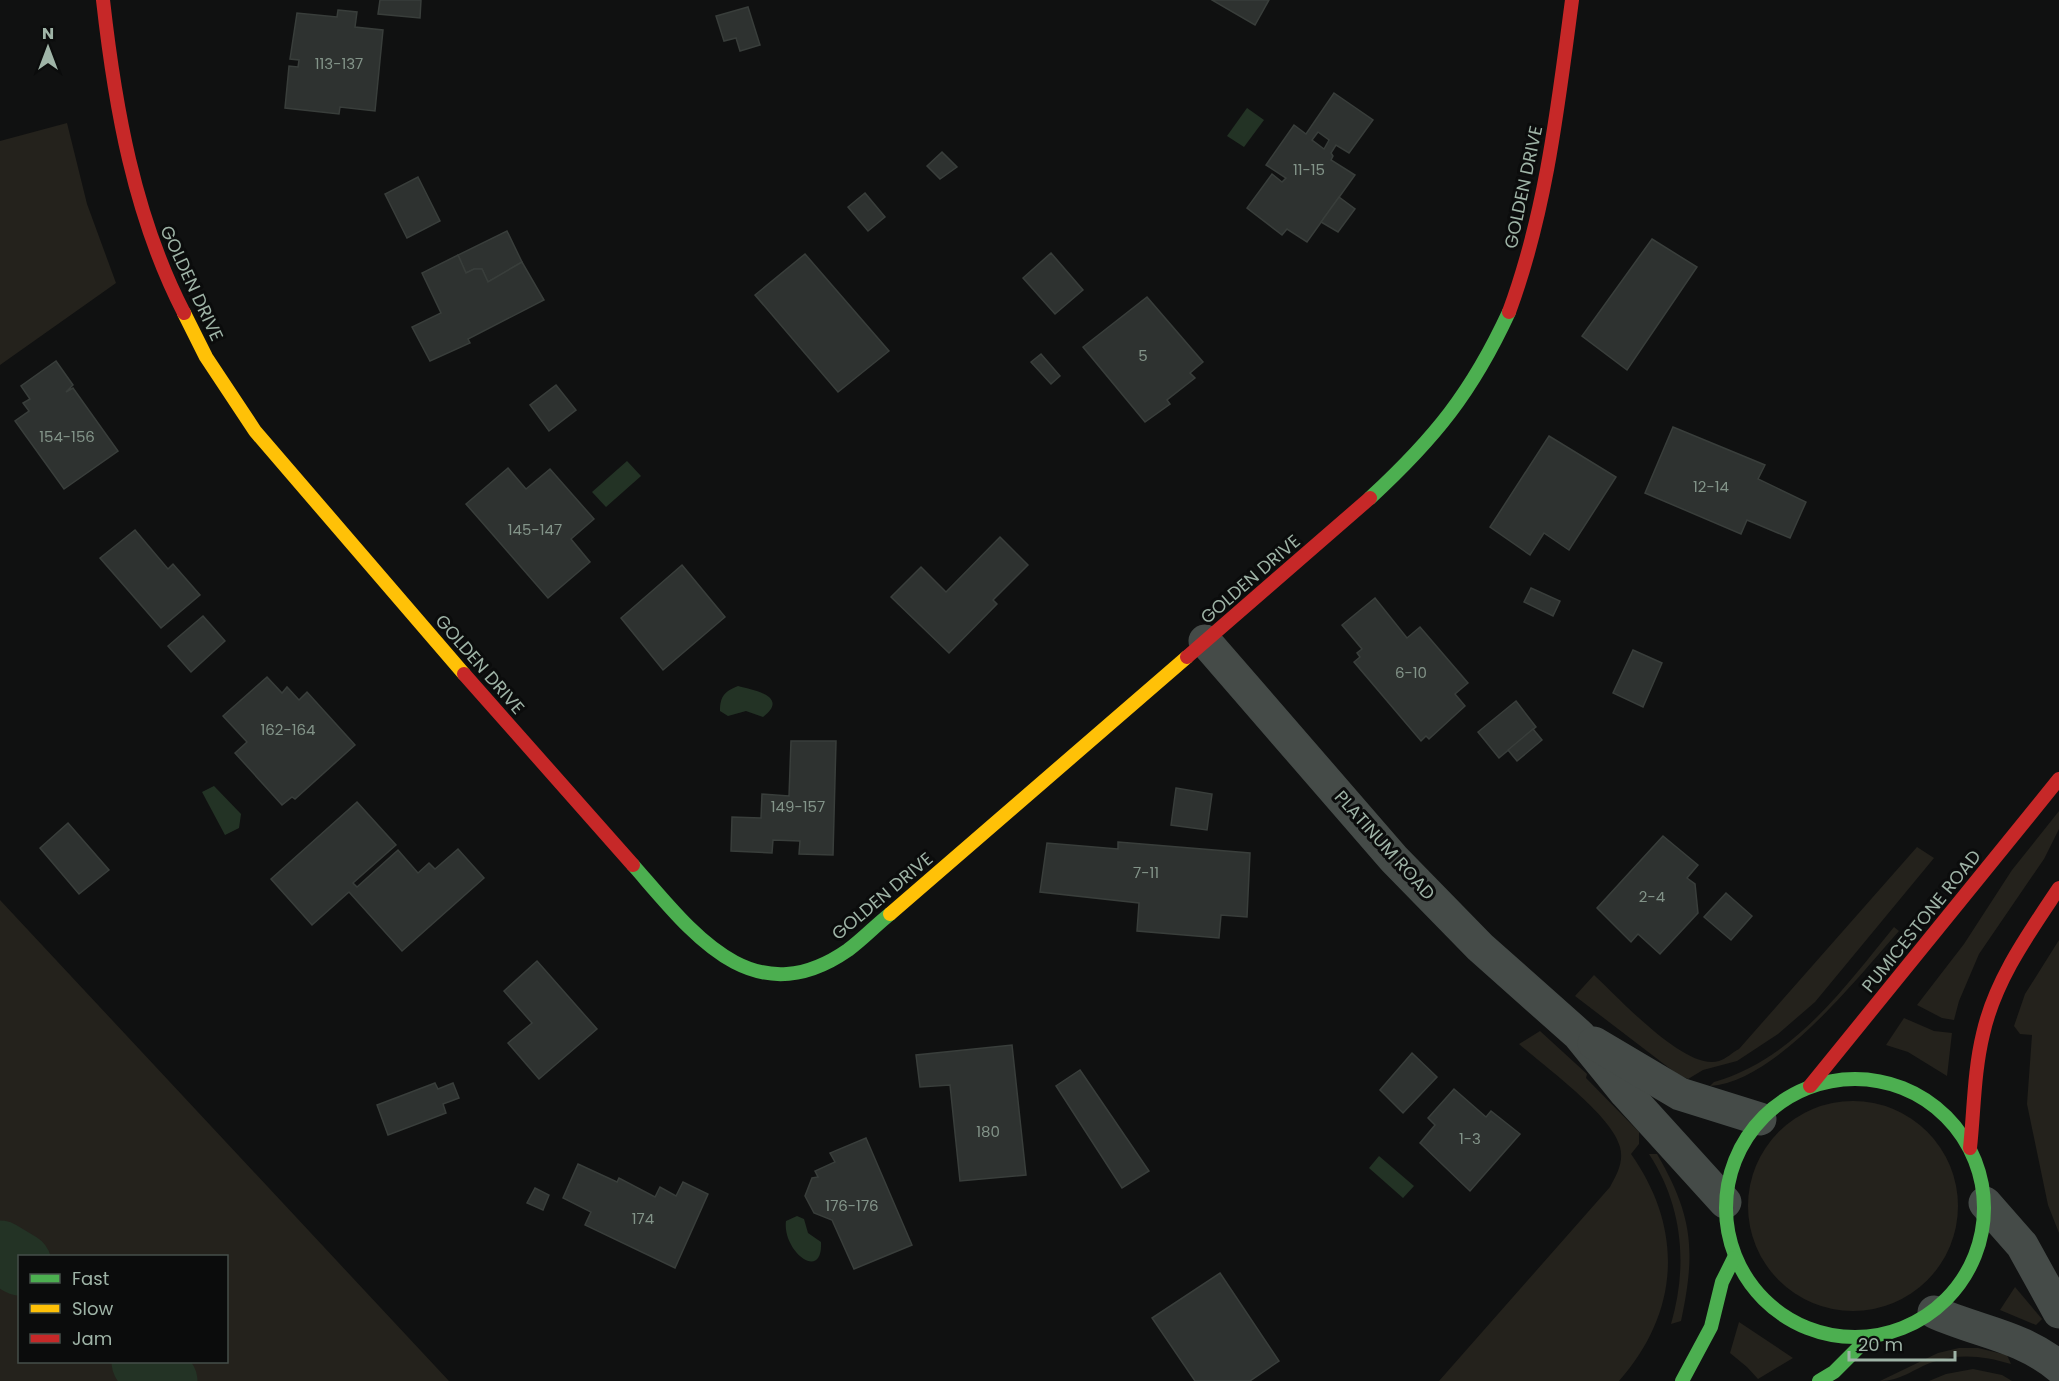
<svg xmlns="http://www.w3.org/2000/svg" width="2059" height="1381" font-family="Poppins,sans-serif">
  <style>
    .green { fill: #24221c; fill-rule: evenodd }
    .water { fill: #233325 }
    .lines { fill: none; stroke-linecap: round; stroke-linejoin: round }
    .river { stroke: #233325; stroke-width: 63 }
    .building { fill: #2e3230; stroke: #393e3b; stroke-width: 1.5; fill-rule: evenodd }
    .street { stroke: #454b48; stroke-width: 33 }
    .fast { stroke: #4caf50; stroke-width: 14 }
    .slow { stroke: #ffc107; stroke-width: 14 }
    .jam { stroke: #c62828; stroke-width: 14 }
    .labels { text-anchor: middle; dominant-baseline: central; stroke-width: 6; stroke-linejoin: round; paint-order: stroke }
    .number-label { font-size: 15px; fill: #839489 }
    .street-label { font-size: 18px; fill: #9fb4a7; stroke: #0b0c0c }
  </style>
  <rect width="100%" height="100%" fill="#101111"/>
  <g class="green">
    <path d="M67,123L87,204L116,283L0,365V141Z"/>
    <path d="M2059,811V829L2044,859L1979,954L1959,1001L1954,1020L1942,1018L1917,1005L1964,944L2012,870Z"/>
    <path d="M1917,847L1934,858L1815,1002L1778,1034L1737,1061L1703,1070L1688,1079L1677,1074L1575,996L1594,975C1618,997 1686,1072 1719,1061C1726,1059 1733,1052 1739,1049Z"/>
    <path d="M0,900L449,1381H0ZM20,1256H226V1362H20Z"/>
    <path d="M1894,927L1899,931C1857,978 1776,1082 1710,1086L1714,1082C1794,1059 1844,988 1894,927Z"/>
    <path d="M2059,940V1233L2048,1205L2027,1104L2032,1035L2020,1034L2014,1026L2025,994Z"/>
    <path d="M1904,1018L1934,1031L1952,1033L1947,1076L1908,1052L1886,1045Z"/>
    <path d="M1540,1031L1587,1074L1586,1078L1639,1132V1144L1631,1154C1684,1229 1680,1312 1619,1381H1439L1610,1187C1617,1174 1624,1162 1620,1147C1612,1115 1545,1067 1519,1044Z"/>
    <circle cx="1853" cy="1206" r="105"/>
    <path d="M1649,1154H1657C1693,1216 1696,1251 1681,1321L1671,1324C1688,1266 1683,1206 1649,1154Z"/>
    <path d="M2015,1287L2042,1319L2036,1325L2000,1310Z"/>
    <path d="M1739,1322L1793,1358L1758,1379L1747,1367L1730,1353Z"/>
    <path d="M1959,1348H1978L2007,1355L2011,1364C1984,1356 1960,1353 1933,1362C1913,1369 1901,1381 1880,1381L1938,1353Z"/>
    <path d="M1973,1369L2002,1375L2012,1381H1929L1946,1374Z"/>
  </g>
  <g class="water">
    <path d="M1247,108L1264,120L1244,147L1227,136Z"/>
    <path d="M627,461L641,476L606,507L592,492Z"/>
    <path d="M738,686C753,690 790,696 763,717L746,711L728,716L720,711C720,696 725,691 738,686Z"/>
    <path d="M214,786L241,814L239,828L225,835L202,792Z"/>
    <path d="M1379,1156L1414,1186L1403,1198L1369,1168Z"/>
    <path d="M797,1216L804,1219L808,1233L821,1242C823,1283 782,1251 786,1221Z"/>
  </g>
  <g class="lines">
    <g class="river">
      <path d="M0,1252L20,1264"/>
      <path d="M143,1362L166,1381"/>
    </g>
  </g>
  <g class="building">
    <path d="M380,0H421L420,18L378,14Z"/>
    <path d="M1212,0H1269L1255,25Z"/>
    <path d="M748,7L760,45L740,51L736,38L724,41L716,16Z"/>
    <path d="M338,10L357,12L355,27L383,30L375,111L340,107L339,114L285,108L289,66L298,67L299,60L290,59L297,13L337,17Z"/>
    <path d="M1334,93L1373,120L1349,153L1336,145L1331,153L1333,156L1331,160L1355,175L1307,242L1287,229L1282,235L1247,208L1272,174L1282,182L1286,178L1266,165L1294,125L1306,134ZM1318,132L1329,140L1324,149L1312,140Z"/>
    <path d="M942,152L957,167L940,179L927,166Z"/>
    <path d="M418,177L440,221L407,238L385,194Z"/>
    <path d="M865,193L885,217L868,231L848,207Z"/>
    <path d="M1339,197L1355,209L1338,232L1321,222Z"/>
    <path d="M507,231L522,262L488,282L482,269H474L466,273L458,255Z"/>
    <path d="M1652,239L1697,267L1627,370L1582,336Z"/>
    <path d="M1051,253L1083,290L1055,314L1023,278Z"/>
    <path d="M805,254L889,351L838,392L755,295Z"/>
    <path d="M458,255L466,273L474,269H482L488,282L522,262L544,300L468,339L470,343L430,361L412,327L441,313L422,273Z"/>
    <path d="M1147,297L1203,362L1190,373L1195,378L1167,400L1170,404L1145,422L1083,347Z"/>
    <path d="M1041,354L1060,376L1051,384L1031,362Z"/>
    <path d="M56,361L73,385L66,392L73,388L118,451L64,489L15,421L29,411L23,403L30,399L21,386Z"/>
    <path d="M556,385L576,410L549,431L530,405Z"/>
    <path d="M1673,427L1765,465L1758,479L1806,502L1790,538L1747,520L1741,534L1645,493Z"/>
    <path d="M1549,436L1616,477L1569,550L1544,533L1530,555L1490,527Z"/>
    <path d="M508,468L526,489L550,469L594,519L571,539L590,562L548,598L466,504Z"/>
    <path d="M135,530L168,569L173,564L200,595L161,628L100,558Z"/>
    <path d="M1000,537L1028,565L993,600L997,604L949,653L891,597L921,567L946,592Z"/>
    <path d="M682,565L725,617L663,670L621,618Z"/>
    <path d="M1531,588L1560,601L1553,616L1524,602Z"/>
    <path d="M1375,598L1407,638L1420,627L1468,683L1455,694L1465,706L1429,739L1426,736L1421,741L1354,662L1360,657L1357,653L1362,649L1342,625Z"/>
    <path d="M203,616L225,641L191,672L168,646Z"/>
    <path d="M1633,650L1662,663L1643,707L1613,693Z"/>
    <path d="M267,677L282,693L287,687L299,700L307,692L355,745L295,799L292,797L282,805L235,753L247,742L223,716Z"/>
    <path d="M1516,701L1536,727L1499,758L1478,732Z"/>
    <path d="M1533,729L1542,740L1517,761L1508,750Z"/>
    <path d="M791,741H836L833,855L799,854L800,841L773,840L772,853L731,851L732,817L761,818L762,794L789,796Z"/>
    <path d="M1176,788L1212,794L1207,830L1171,825Z"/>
    <path d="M357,802L396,845L353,883L357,887L398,850L418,873L429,863L435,869L458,849L484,878L402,951L349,892L312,925L271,879Z"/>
    <path d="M68,823L109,870L79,894L40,848Z"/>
    <path d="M1663,836L1698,865L1687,878L1695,884L1698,913L1660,954L1638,934L1631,942L1597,908Z"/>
    <path d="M1118,842L1250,853L1247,917L1221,915L1219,938L1137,931L1139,903L1040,892L1047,843L1118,849Z"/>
    <path d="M1726,893L1752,916L1731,940L1704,917Z"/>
    <path d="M537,961L597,1029L539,1079L508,1043L532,1023L504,991Z"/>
    <path d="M1012,1045L1026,1175L960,1181L950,1085L920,1087L916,1055Z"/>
    <path d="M1412,1053L1437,1077L1403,1113L1380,1090Z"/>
    <path d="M1080,1070L1149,1171L1122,1188L1056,1086Z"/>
    <path d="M435,1083L438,1089L453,1083L459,1098L443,1104L446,1113L388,1135L377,1105Z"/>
    <path d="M1454,1089L1486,1117L1491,1111L1520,1134L1470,1191L1420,1143L1435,1125L1428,1118Z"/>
    <path d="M866,1138L912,1245L854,1269L832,1220L814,1213L805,1196L812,1178L818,1177L815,1171L835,1162L830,1153Z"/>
    <path d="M578,1164L617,1182L619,1178L655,1197L660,1187L676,1196L683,1182L708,1194L675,1268L585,1225L591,1212L563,1198Z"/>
    <path d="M535,1188L549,1195L543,1210L527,1203Z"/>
    <path d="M1220,1273L1279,1361L1250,1381H1195L1152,1318Z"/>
  </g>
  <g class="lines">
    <g class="street">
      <path d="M1205,641L1394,859L1480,947L1579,1035L1626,1093L1725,1202"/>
      <path d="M1594,1043L1680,1094L1760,1119"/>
      <path d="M1985,1203L2022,1245L2059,1312"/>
      <path d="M1934,1312C1978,1332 2020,1335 2059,1367"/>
    </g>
    <g class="fast">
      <path d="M1370,498C1435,438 1472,392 1509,312"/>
      <path d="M633,865C691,931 752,1017 848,950C863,939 876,925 890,914"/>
      <circle cx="1855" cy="1208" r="129"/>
      <path d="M1682,1381L1711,1327L1722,1282L1734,1258"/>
      <path d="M1819,1381L1834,1372L1869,1337"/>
    </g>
    <g class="slow">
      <path d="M184,313L206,357L255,431L464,674"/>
      <path d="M890,914L1187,657"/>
    </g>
    <g class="jam">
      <path d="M103,0C115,107 134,216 184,313"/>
      <path d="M1509,312C1546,212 1558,106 1572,0"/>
      <path d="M1187,657L1370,498"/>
      <path d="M464,674L633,865"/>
      <path d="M1810,1086L2059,779"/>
      <path d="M1970,1148C1974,1110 1974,1071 1983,1034C1995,980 2029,933 2059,888"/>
    </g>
  </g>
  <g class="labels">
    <g class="number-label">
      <text x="339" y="63">113-137</text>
      <text x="1309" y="169">11-15</text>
      <text x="1143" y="355">5</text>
      <text x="67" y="436">154-156</text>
      <text x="1711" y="486">12-14</text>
      <text x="535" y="529">145-147</text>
      <text x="1411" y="672">6-10</text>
      <text x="288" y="729">162-164</text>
      <text x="798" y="806">149-157</text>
      <text x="1146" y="872">7-11</text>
      <text x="1652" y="896">2-4</text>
      <text x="988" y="1131">180</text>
      <text x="1470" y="1138">1-3</text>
      <text x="852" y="1205">176-176</text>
      <text x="643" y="1218">174</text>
    </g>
    <g class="street-label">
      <text transform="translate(1523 187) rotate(-78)">GOLDEN DRIVE</text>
      <text transform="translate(192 283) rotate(65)">GOLDEN DRIVE</text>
      <text transform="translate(1250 579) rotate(-41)">GOLDEN DRIVE</text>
      <text transform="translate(480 664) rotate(49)">GOLDEN DRIVE</text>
      <text transform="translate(1385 845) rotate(48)">PLATINUM ROAD</text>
      <text transform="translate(882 896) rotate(-40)">GOLDEN DRIVE</text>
      <text transform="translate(1921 921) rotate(-51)">PUMICESTONE ROAD</text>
    </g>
  </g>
  <rect x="18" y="1255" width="210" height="108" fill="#0b0c0c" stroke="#464f4a" stroke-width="1.5"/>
  <rect x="30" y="1274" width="30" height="9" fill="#4caf50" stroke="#464f4a" stroke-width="1.5"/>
  <text x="72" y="1285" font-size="18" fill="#9fb4a7">Fast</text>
  <rect x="30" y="1304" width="30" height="9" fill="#ffc107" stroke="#464f4a" stroke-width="1.5"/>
  <text x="72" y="1315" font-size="18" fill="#9fb4a7">Slow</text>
  <rect x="30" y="1334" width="30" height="9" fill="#c62828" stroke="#464f4a" stroke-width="1.5"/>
  <text x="72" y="1345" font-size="18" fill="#9fb4a7">Jam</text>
  <g transform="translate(48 48)" stroke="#0b0c0c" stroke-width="4.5" paint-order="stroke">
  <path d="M0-4.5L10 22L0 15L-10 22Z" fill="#9fb4a7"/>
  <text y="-9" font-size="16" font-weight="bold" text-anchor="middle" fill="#9fb4a7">N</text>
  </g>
  <path d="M1849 1351v9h106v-9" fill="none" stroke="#9fb4a7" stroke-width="3"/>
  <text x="1858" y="1351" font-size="18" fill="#9fb4a7" stroke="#0b0c0c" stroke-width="4.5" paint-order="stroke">20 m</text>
</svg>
